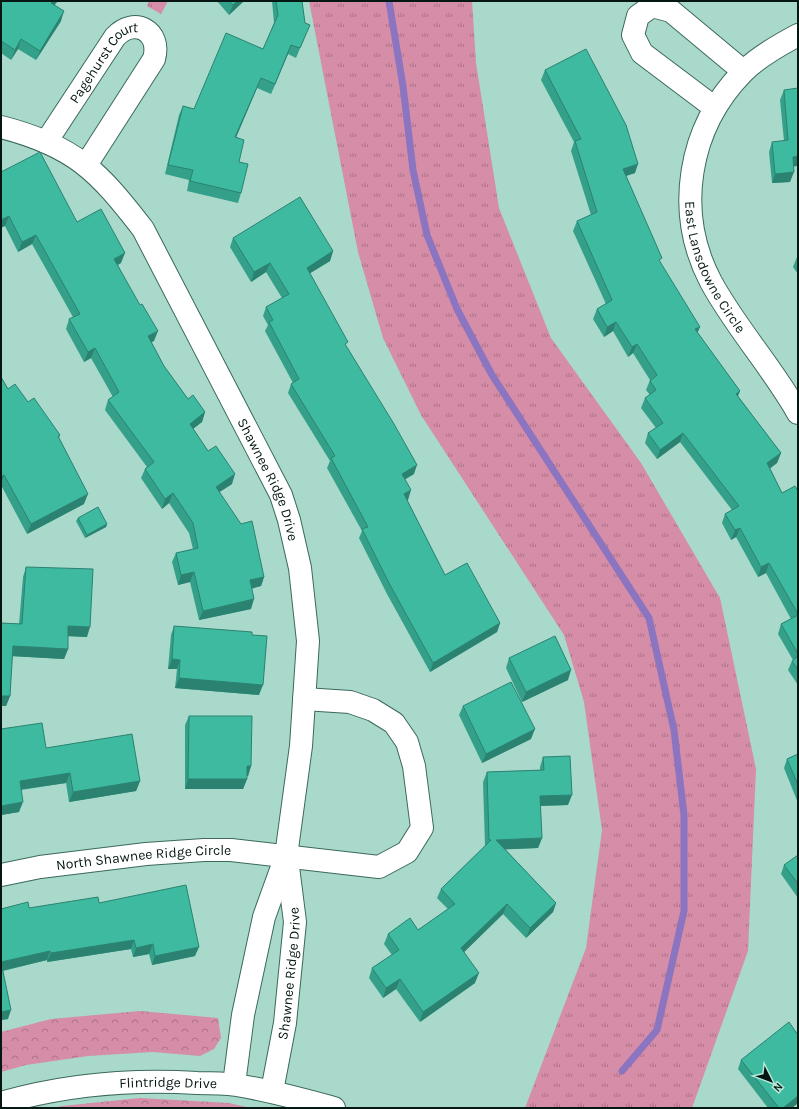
<svg xmlns="http://www.w3.org/2000/svg" width="799" height="1109" font-family="Karla,sans-serif">
  <style>
    .grass { fill: url(#grass-tufts) }
    .forest { fill: url(#forest-crowns) }
    .lines { fill: none; stroke-linecap: round; stroke-linejoin: round }
    .stream { stroke: #8b74c0; stroke-width: 7 }
    .street-casing { stroke: #3b685d; stroke-width: 24 }
    .secondary-casing { stroke: #3b685d; stroke-width: 24 }
    .street { stroke: #fff; stroke-width: 22 }
    .secondary { stroke: #fff; stroke-width: 22 }
    .wall { fill: #35a08a }
    .shaded-wall { fill: #2b8270 }
    .building { fill: #3ebaa0; stroke: #2b8270 }
    .labels { text-anchor: middle; dominant-baseline: central; stroke-width: 3; stroke-linejoin: round; paint-order: stroke }
    .street-label { font-size: 14px; fill: #051713; stroke: #b5e6d8 }
  </style>
  <defs>
    <pattern id="grass-tufts" width="24" height="20" patternUnits="userSpaceOnUse"><rect width="24" height="20" fill="#d68da7"/><path d="M3 7l-1-3M5 7V3M7 7l1-3M15 17l-1-3M17 17v-4M19 17l1-3" fill="none" stroke="#ac7287"/></pattern>
    <pattern id="forest-crowns" width="20" height="18" patternUnits="userSpaceOnUse"><rect width="20" height="18" fill="#d68da7"/><path d="M2 6a3 3 0 1 1 6 0M12 15a3 3 0 1 1 6 0" fill="none" stroke="#ac7287"/></pattern>
  </defs>
  <rect width="100%" height="100%" fill="#a8d9cb"/>
  <g class="grass">
    <path d="M149,1H168L161,14L147,6Z"/>
    <path d="M309,1H472L476,63L499,208L551,338L641,463L720,598L756,769L748,951L692,1108H525L586,948L602,830L584,702L564,635L421,415L383,338L358,252Z"/>
  </g>
  <g class="forest">
    <path d="M140,1011L218,1018L221,1038L214,1049L200,1056L153,1052L88,1056L26,1065L1,1072V1032L51,1019Z"/>
    <path d="M140,1098L229,1103L251,1108H55L62,1106Z"/>
  </g>
  <g class="lines">
    <path class="stream" d="M389,1L403,86L413,170L427,235L457,309L492,375L649,618L674,730L684,815V911L657,1030L622,1071"/>
    <defs>
      <g id="street">
        <path id="s1" d="M798,35C779,45 758,57 743,72C688,128 674,212 711,282C736,328 772,367 798,413"/>
        <path d="M715,108L642,53L633,35L638,16L652,6L671,11L743,71"/>
        <path id="s2" d="M1,127C75,146 98,171 143,229L281,495L289,520L300,568L308,641L301,746L286,856L264,917L243,1015L234,1084"/>
        <path id="s3" d="M46,142L115,37C134,16 162,31 154,59L86,165"/>
        <path id="s4" d="M1,875L40,867L146,854L204,850H231L379,867L407,852L422,828L414,766L407,742L394,723L373,710L350,702L304,699"/>
        <path id="s5" d="M272,1091L285,1023L295,922L287,859"/>
      </g>
      <g id="secondary">
        <path id="s6" d="M1,1103C64,1085 131,1079 197,1083C210,1083 223,1083 236,1085C269,1090 301,1099 334,1108"/>
      </g>
    </defs>
    <use href="#street" class="street-casing"/>
    <use href="#secondary" class="secondary-casing"/>
    <use href="#street" class="street"/>
    <use href="#secondary" class="secondary"/>
  </g>
  <g class="wall">
    <path d="M1,1L54,5L61,21L36,60L18,49L11,60L1,53Z"/>
    <path d="M217,1H244L229,15Z"/>
    <path d="M272,1H302L306,34L296,58L288,54L271,94L257,88L236,137L239,162L241,193L238,203L187,191L189,180L165,174L179,115L183,106L194,109L263,49L274,23Z"/>
    <path d="M545,70L635,173L626,176L660,263L697,332L740,391L738,396L781,453L777,463L770,468L782,493L798,491V685L788,670L792,661L793,660L778,634L781,624L791,619L766,573L758,577L736,537L731,540L722,523L725,514L732,510L680,442L657,459L645,443L648,433L656,428L641,408L645,398L650,395L646,390L650,380L633,353L628,357L613,331L604,337L593,319L597,309L606,304L573,231L577,221L591,215L571,151L574,142L541,80Z"/>
    <path d="M784,90L793,166L790,182L772,183L769,152L772,142L784,141L780,100Z"/>
    <path d="M1,172L77,222L121,263L118,265L154,341L151,342L164,366L188,399L205,412L202,422L193,429L208,451L232,484L219,492L264,577L261,586L252,588L251,609L199,620L190,582L178,585L172,562L176,553L193,549L189,533L169,503L162,509L141,478L145,469L147,467L105,410L108,400L113,397L91,358L84,362L66,329L69,319L73,317L32,244L18,252L5,226Z"/>
    <path d="M233,238L333,251L330,261L310,273L346,346L414,474L405,479L407,500L445,575L500,623L497,632L430,672L387,594L359,538L362,531L327,468L330,461L288,393L291,384L293,383L265,331L268,325L263,316L266,307L282,298L266,272L251,282L230,247Z"/>
    <path d="M798,256V274L793,267L797,257Z"/>
    <path d="M1,377L8,389L28,402L60,435L59,438L84,504L27,534L1,485Z"/>
    <path d="M78,518L107,524L106,527L85,538L76,521Z"/>
    <path d="M26,567L87,637L68,636V649L64,659L12,656L10,696L6,706H1V623L19,624L23,577Z"/>
    <path d="M174,626L252,635L259,695L175,688L177,669H168L171,635Z"/>
    <path d="M509,658L568,680L522,702L506,668Z"/>
    <path d="M463,706L531,739L482,763L459,715Z"/>
    <path d="M189,716L251,766L248,776H247V779L243,789H185V725Z"/>
    <path d="M46,748L140,781L136,791L69,802L66,783L21,790L19,812L1,815Z"/>
    <path d="M798,754V803L784,768L787,759Z"/>
    <path d="M543,757L568,805L540,806L542,838L538,848L505,849L556,903L553,912L526,938L503,914L464,952L475,983L420,1022L396,989L383,998L369,978L372,968L392,955L384,944L388,934L418,930L448,909L437,898L441,889L485,846L483,782L487,772L540,770V767Z"/>
    <path d="M798,855V898L781,874L784,865Z"/>
    <path d="M99,903L195,956L152,965L149,954L133,957L131,949L47,962V960L3,971L8,1019L1,1020V909L29,908Z"/>
    <path d="M798,1035V1103L792,1108H768L738,1069L741,1060Z"/>
  </g>
  <g class="shaded-wall">
    <path d="M53,1H58L48,13L51,3Z"/>
    <path d="M237,1H244L229,15L233,5Z"/>
    <path d="M64,11L61,21L36,60L40,51Z"/>
    <path d="M21,39L18,49L11,60L15,50Z"/>
    <path d="M291,45L288,54L271,94L275,84Z"/>
    <path d="M261,78L257,88L232,147L235,137Z"/>
    <path d="M798,156V166L789,167L793,157Z"/>
    <path d="M638,164L635,173L619,178L623,169Z"/>
    <path d="M794,172L790,182L772,183L775,174Z"/>
    <path d="M9,216L5,226L1,228V220Z"/>
    <path d="M36,235L32,244L18,252L22,242Z"/>
    <path d="M333,251L330,261L304,277L307,268Z"/>
    <path d="M125,253L121,263L111,268L114,259Z"/>
    <path d="M270,263L266,272L251,282L254,272Z"/>
    <path d="M616,322L613,331L604,337L607,327Z"/>
    <path d="M700,327L696,336L695,329Z"/>
    <path d="M158,331L154,341L144,346L148,336Z"/>
    <path d="M637,344L633,353L628,357L632,347Z"/>
    <path d="M95,348L91,358L84,362L88,352Z"/>
    <path d="M740,391L736,400V394Z"/>
    <path d="M205,412L202,422L186,434L190,424Z"/>
    <path d="M683,433L680,442L657,459L660,450Z"/>
    <path d="M781,453L777,463L764,473L767,463Z"/>
    <path d="M417,465L414,474L399,483L402,474Z"/>
    <path d="M235,474L232,484L212,497L216,487Z"/>
    <path d="M4,475L1,484V480L2,476Z"/>
    <path d="M411,490L408,500L401,503L404,494Z"/>
    <path d="M173,493L169,503L162,509L165,499Z"/>
    <path d="M88,494L84,504L27,534L31,524Z"/>
    <path d="M107,524L106,527L85,538L87,535Z"/>
    <path d="M740,528L736,537L731,540L735,530Z"/>
    <path d="M769,563L766,573L758,577L761,567Z"/>
    <path d="M194,572L190,582L178,585L181,575Z"/>
    <path d="M264,577L261,586L247,590L250,580Z"/>
    <path d="M254,599L251,609L199,620L203,611Z"/>
    <path d="M500,623L497,632L430,672L433,663Z"/>
    <path d="M68,626L90,627L87,637L65,636Z"/>
    <path d="M13,646L68,649L64,659L10,656Z"/>
    <path d="M172,659L180,660L177,669H168Z"/>
    <path d="M571,670L568,680L522,702L526,692Z"/>
    <path d="M179,678L263,685L259,695L175,688Z"/>
    <path d="M1,696H10L6,706H1Z"/>
    <path d="M535,729L531,739L482,763L486,754Z"/>
    <path d="M247,766H251L248,776H243Z"/>
    <path d="M70,773L66,783L16,790L20,781Z"/>
    <path d="M188,779H247L243,789H185Z"/>
    <path d="M140,781L136,791L69,802L73,792Z"/>
    <path d="M572,795L568,805L536,806L540,796Z"/>
    <path d="M23,802L19,812L1,815V806Z"/>
    <path d="M542,838L538,848L492,850L496,840Z"/>
    <path d="M556,903L553,912L526,938L530,928Z"/>
    <path d="M507,904L503,914L458,958L461,948Z"/>
    <path d="M134,940L131,949L47,962L51,953Z"/>
    <path d="M153,944L149,954L133,957L136,948Z"/>
    <path d="M199,947L195,956L152,965L155,956Z"/>
    <path d="M50,951L47,960L1,971V962Z"/>
    <path d="M479,973L475,983L420,1022L423,1012Z"/>
    <path d="M400,979L396,989L383,998L386,988Z"/>
    <path d="M11,1010L8,1019L1,1020V1012Z"/>
    <path d="M798,1096V1103L792,1108H783Z"/>
  </g>
  <g class="building">
    <path d="M1,1H53L51,3L64,11L40,51L21,39L15,50L1,41Z"/>
    <path d="M229,1H237L233,5Z"/>
    <path d="M276,1H302L305,23L310,25L300,48L291,45L275,84L261,78L235,137L244,140L239,162L248,164L241,193L190,181L193,170L168,165L183,106L194,109L226,33L263,49L278,15Z"/>
    <path d="M586,49L626,125L638,164L623,169L662,258L659,260L700,327L695,329L740,391L736,394L781,453L767,463L782,493L795,486L798,491V614L769,563L761,567L740,528L735,530L725,514L739,506L683,433L660,450L648,433L663,423L645,398L656,390L650,381L657,375L637,344L632,347L616,322L607,327L597,309L612,300L577,221L597,212L575,141L581,139L545,70Z"/>
    <path d="M798,88V156L793,157L794,172L775,174L772,142L788,140L784,90Z"/>
    <path d="M40,152L77,222L101,209L125,253L114,259L140,305L142,304L158,331L148,336L164,366L188,399L193,395L205,412L190,424L208,451L216,446L235,474L216,487L241,524L252,521L264,577L250,580L254,599L203,611L194,572L181,575L176,553L198,548L193,523L173,493L165,499L145,469L154,462L108,400L119,392L95,348L88,352L69,319L80,314L36,235L22,242L9,216L1,220V172Z"/>
    <path d="M300,197L333,251L307,268L348,342L345,344L394,424L417,465L402,474L411,490L404,494L445,575L467,563L500,623L433,663L390,585L362,529L368,527L331,458L335,456L291,384L299,379L269,322L273,320L266,307L289,294L270,263L254,272L233,238Z"/>
    <path d="M1,377L8,389L15,384L28,402L34,398L60,435L58,436L88,494L31,524L4,475L2,476L1,474Z"/>
    <path d="M98,507L107,524L87,535L78,518Z"/>
    <path d="M26,567L93,569L90,627L68,626V649L13,646L10,696H1V623L22,624Z"/>
    <path d="M798,615V654L781,624Z"/>
    <path d="M174,626L252,632V635L267,636L263,685L179,678L180,660L172,659Z"/>
    <path d="M555,636L571,670L526,692L509,658Z"/>
    <path d="M798,656V670L792,661Z"/>
    <path d="M511,682L535,729L486,754L463,706Z"/>
    <path d="M189,716H252L251,766H247V779H188Z"/>
    <path d="M42,723L46,748L132,734L140,781L73,792L70,773L20,781L23,802L1,806V729Z"/>
    <path d="M798,754V785L787,759Z"/>
    <path d="M570,756L572,795L540,796L542,838L496,840L556,903L530,928L507,904L461,948L479,973L423,1012L400,979L386,988L372,968L399,950L388,934L410,918L418,930L455,904L441,889L491,840H489L487,772L544,770L543,757Z"/>
    <path d="M798,855V884L784,865Z"/>
    <path d="M186,885L199,947L155,956L153,944L136,948L134,940L51,953L50,951L1,962L11,1010L1,1012V909L28,902L29,908L98,897L99,903Z"/>
    <path d="M789,1022L798,1035V1096L783,1108H779L741,1060Z"/>
  </g>
  <g class="labels">
    <g class="street-label">
      <text stroke="none"><textPath href="#s3" startOffset="100">Pagehurst Court</textPath></text>
      <text stroke="none"><textPath href="#s1" startOffset="281">East Lansdowne Circle</textPath></text>
      <text stroke="none"><textPath href="#s2" startOffset="460">Shawnee Ridge Drive</textPath></text>
      <text stroke="none"><textPath href="#s4" startOffset="144">North Shawnee Ridge Circle</textPath></text>
      <text stroke="none"><textPath href="#s5" startOffset="119">Shawnee Ridge Drive</textPath></text>
      <text stroke="none"><textPath href="#s6" startOffset="169">Flintridge Drive</textPath></text>
    </g>
  </g>
  <rect width="799" height="1109" fill="none" stroke="#051713" stroke-width="4"/>
  <g transform="translate(771 1081) rotate(132)" stroke="#b5e6d8" stroke-width="3" paint-order="stroke">
  <path d="M0-3L7 15L0 10L-7 15Z" fill="#051713"/>
  <text y="-6" font-size="11" font-weight="bold" text-anchor="middle" fill="#051713">N</text>
  </g>
</svg>
